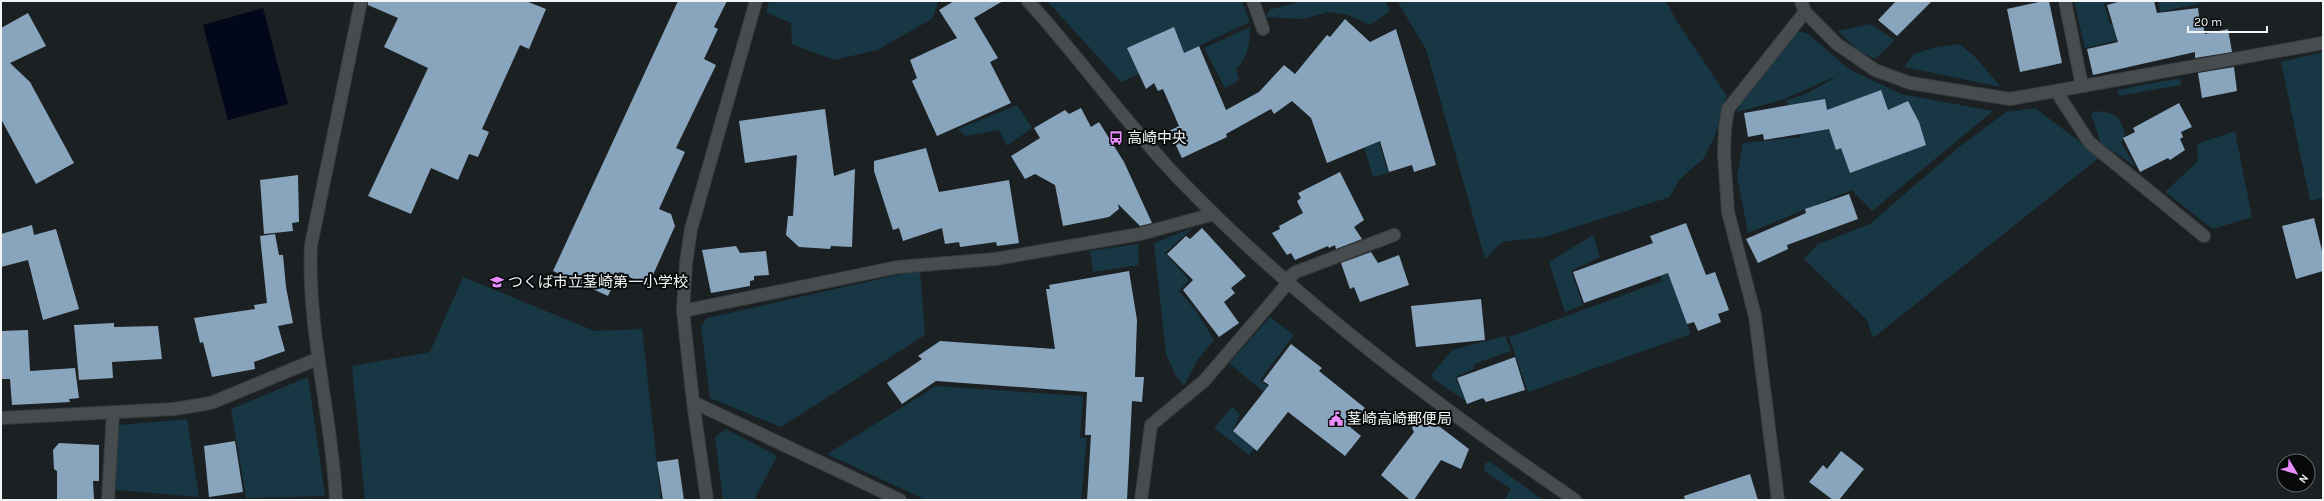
<svg xmlns="http://www.w3.org/2000/svg" width="2324" height="501" font-family="Karla,'Noto Sans JP',sans-serif">
  <style>
    .green { fill: #173744 }
    .water { fill: #02071b }
    .building { fill: #88a5bd }
    .lines { fill: none; stroke-linecap: round; stroke-linejoin: round }
    .service-casing { stroke: #3a3d3f; stroke-width: 14 }
    .minor-casing { stroke: #3a3d3f; stroke-width: 14 }
    .tertiary-casing { stroke: #3a3d3f; stroke-width: 14 }
    .service { stroke: #474c4e; stroke-width: 12 }
    .minor { stroke: #474c4e; stroke-width: 12 }
    .tertiary { stroke: #474c4e; stroke-width: 12 }
    .labels { text-anchor: middle; dominant-baseline: central; stroke-width: 4; stroke-linejoin: round; paint-order: stroke }
    .poi-label { font-size: 15px; fill: #f2f5f6; stroke: #07090a; text-anchor: start }
  </style>
  <rect width="100%" height="100%" fill="#1b2022"/>
  <g class="green">
    <path d="M769,1H939L932,19L877,50L834,60L792,44L791,23L766,12Z"/>
    <path d="M1047,1H1242L1250,22L1121,82Z"/>
    <path d="M1300,1H1386L1390,11L1370,25L1349,15L1328,12L1304,19L1266,17L1269,10Z"/>
    <path d="M1397,1H1666L1676,20L1727,96L1715,135L1704,158L1679,180L1670,197L1544,237L1502,242L1485,259L1426,49Z"/>
    <path d="M2074,1H2112L2104,4L2110,24H2116L2119,40L2085,48Z"/>
    <path d="M2158,1H2202V3L2160,12Z"/>
    <path d="M1870,24L1895,40L1875,59L1857,50L1838,31Z"/>
    <path d="M1250,27C1250,44 1248,57 1236,69L1239,80L1225,88L1204,48Z"/>
    <path d="M1796,31L1807,33L1849,69L1901,94L1993,111L1872,211L1852,190L1748,233L1737,176L1743,143L1801,137L1800,114L1785,101L1808,93L1841,74L1782,100L1737,112L1742,98Z"/>
    <path d="M1960,44L1975,57L2001,87L1904,67L1914,54L1936,47Z"/>
    <path d="M2323,52V198L2310,201L2281,62Z"/>
    <path d="M2180,78L2181,85L2119,96L2117,90Z"/>
    <path d="M1361,82L1388,173L1373,177L1346,86Z"/>
    <path d="M1017,105L1032,128L1007,146L999,130L965,136L958,129Z"/>
    <path d="M2035,108L2100,157L1873,338L1867,320L1804,259L1818,244L1870,224L1959,147L2006,112Z"/>
    <path d="M2095,111C2116,113 2120,115 2125,135L2121,143L2136,167L2101,143L2091,114Z"/>
    <path d="M2235,131L2252,217L2213,229L2165,192L2198,161L2197,144Z"/>
    <path d="M1193,228L1165,253L1189,280L1179,291L1196,311L1214,340L1198,359L1184,386L1176,376L1166,354L1154,243Z"/>
    <path d="M1593,235L1600,257L1571,271L1583,305L1565,312L1549,262Z"/>
    <path d="M1138,244L1139,265L1093,272L1090,251Z"/>
    <path d="M1668,266L1691,334L1528,392L1509,337L1662,281L1658,269Z"/>
    <path d="M920,270L925,335L781,427L710,398L701,326L707,318Z"/>
    <path d="M463,277L595,331L642,329L661,500H365L352,366L430,352Z"/>
    <path d="M1270,317L1294,335L1260,380L1292,406L1288,412L1229,363Z"/>
    <path d="M1505,336L1511,351L1474,364V369L1455,377L1463,395H1467L1471,404L1433,379L1432,374L1452,350Z"/>
    <path d="M308,377L325,496L246,498L231,409Z"/>
    <path d="M936,386L1083,396L1080,437L1087,438L1081,500H926L827,454Z"/>
    <path d="M1232,407L1240,414L1233,431L1254,449L1249,455L1214,428Z"/>
    <path d="M187,419L199,497L116,490L118,425Z"/>
    <path d="M726,429L777,456L754,500H723L715,437Z"/>
    <path d="M1489,461L1543,500H1504L1511,489L1484,471L1485,464Z"/>
  </g>
  <path class="water" d="M263,8L288,104L228,120L203,25Z"/>
  <g class="building">
    <path d="M368,1H526L546,9L529,49L520,45L482,129L489,132L478,157L469,154L458,180L431,168L411,214L368,196L428,68L384,47L398,18L368,5Z"/>
    <path d="M678,1H727L714,27L718,29L704,59L716,65L676,148L685,152L659,209L671,214L675,226L648,286L619,272L608,296L553,271Z"/>
    <path d="M954,1H1003L974,18L998,58L990,62L1011,103L937,136L912,81L917,78L910,60L957,38L939,10Z"/>
    <path d="M1896,1H1932L1897,36L1878,20Z"/>
    <path d="M2043,1H2049L2062,63L2020,72L2007,9Z"/>
    <path d="M2121,1H2154L2157,13L2198,8L2200,25H2203L2205,34L2228,29L2232,52L2195,58V52L2093,75L2087,49L2118,42L2107,5Z"/>
    <path d="M28,13L46,46L10,63L30,82L74,163L36,184L1,119V28Z"/>
    <path d="M1345,19L1370,42L1396,29L1436,165L1414,172L1412,165L1389,172L1380,141L1327,163L1311,118L1292,101L1274,114L1271,109L1226,134L1227,137L1182,158L1169,131L1179,126L1163,89L1158,91L1154,83L1146,89L1127,48L1174,27L1184,53L1199,46L1226,110L1259,92L1284,65L1295,74L1327,35L1330,37Z"/>
    <path d="M2234,67L2237,91L2202,98L2198,73Z"/>
    <path d="M1881,90L1888,110L1908,101L1919,122L1926,145L1850,173L1841,148L1836,150L1829,129L1764,140L1763,134L1748,137L1744,113L1825,99L1827,110Z"/>
    <path d="M2179,103L2192,127L2181,132L2183,137L2180,139L2185,150L2170,160L2168,158L2140,172L2123,138L2135,132L2133,128Z"/>
    <path d="M1081,108L1091,127L1099,122L1124,162L1152,223L1140,226L1118,204L1119,209L1109,217L1063,226L1055,185L1035,174L1025,179L1011,156L1040,138L1034,128L1065,110L1069,114Z"/>
    <path d="M825,109L834,176L855,169L852,247L831,246L830,249L799,247L786,235L788,216H793L797,155L745,163L739,121Z"/>
    <path d="M926,148L939,192L1009,180L1019,243L997,246L996,242L960,247L959,242L945,244L942,228L903,241L899,228L893,230L874,171V161Z"/>
    <path d="M1340,172L1364,220L1354,227L1362,239L1336,249L1335,245L1329,248L1328,246L1295,260L1291,253L1287,255L1272,233L1280,229L1279,226L1303,213L1297,201L1301,198L1298,193Z"/>
    <path d="M298,175L299,222L292,223L293,231L264,234L260,180Z"/>
    <path d="M1849,194L1858,219L1787,245L1788,249L1758,263L1746,239L1806,213L1805,209Z"/>
    <path d="M2314,218L2323,255V271L2296,279L2282,226Z"/>
    <path d="M1686,223L1706,275L1715,272L1729,310L1718,314L1721,322L1698,331L1694,322L1687,324L1668,273L1584,303L1573,272L1653,243L1650,236Z"/>
    <path d="M32,225L34,235L56,229L79,309L43,320L28,260L1,267V234Z"/>
    <path d="M1202,228L1246,276L1231,288L1235,293L1224,302L1239,323L1219,337L1183,290L1193,280L1167,254L1186,236L1190,239Z"/>
    <path d="M275,234L279,255H283L286,287L293,323L278,326L285,351L254,362L255,369L212,377L203,342L200,343L194,318L255,309L254,305L267,303L260,236Z"/>
    <path d="M736,246L740,253L766,251L769,275L754,276V280L750,281V286L711,293L702,250Z"/>
    <path d="M1371,252L1378,263L1399,255L1409,285L1360,302L1354,287L1350,289L1341,263Z"/>
    <path d="M1129,271L1137,320L1135,377H1144L1142,402L1132,401L1127,500H1087L1091,435H1085L1087,392L936,381L902,404L887,383L922,359L918,356L940,341L1055,349L1046,289H1050L1049,285Z"/>
    <path d="M1481,299L1485,340L1416,347L1411,306Z"/>
    <path d="M114,323V327L158,326L162,359L112,362L113,378L79,380L74,325Z"/>
    <path d="M28,330L30,371L75,368L79,398L69,399L70,402L12,405L10,379H1V331Z"/>
    <path d="M1291,344L1322,368L1319,371L1365,408L1350,427L1361,436L1345,456L1288,412L1257,451L1233,431L1269,385L1263,381Z"/>
    <path d="M1515,357L1525,390L1486,402L1483,398L1467,404L1457,378Z"/>
    <path d="M1423,414L1469,449L1461,469L1441,460L1414,500H1410L1381,475L1414,432L1412,428Z"/>
    <path d="M235,441L243,492L209,497L204,446Z"/>
    <path d="M59,443L99,445V481H93L94,499L57,500V471L54,469L53,450Z"/>
    <path d="M1841,451L1864,469L1839,500H1833L1809,482L1823,465L1827,469Z"/>
    <path d="M678,459L684,500H663L657,462Z"/>
    <path d="M1750,474L1758,500H1685L1684,496Z"/>
  </g>
  <g class="lines">
    <defs>
      <g id="service">
        <path d="M108,500L113,412"/>
        <path d="M1141,500L1151,425L1204,381L1288,283"/>
      </g>
      <g id="minor">
        <path d="M756,1L691,229L686,263L683,311L898,267L995,259L1140,234L1214,214"/>
        <path d="M1253,1L1263,29"/>
        <path d="M1801,1L1805,12L1837,44L1875,70L1910,83L2010,99L2323,43"/>
        <path d="M2065,1L2082,86"/>
        <path d="M2056,91L2089,142L2204,236"/>
        <path d="M1285,280L1296,272L1394,235"/>
        <path d="M693,402L900,500"/>
        <path d="M1,418L174,409L211,403L317,359"/>
        <path d="M336,500C332,415 307,331 311,245L361,1"/>
        <path d="M1778,500L1755,316L1728,212L1724,154L1725,128L1728,109L1805,12"/>
      </g>
      <g id="tertiary">
        <path d="M1028,1C1081,59 1126,124 1181,181C1299,303 1435,404 1575,500"/>
        <path d="M683,311L693,402L707,500"/>
      </g>
    </defs>
    <use href="#service" class="service-casing"/>
    <use href="#minor" class="minor-casing"/>
    <use href="#tertiary" class="tertiary-casing"/>
    <use href="#service" class="service"/>
    <use href="#minor" class="minor"/>
    <use href="#tertiary" class="tertiary"/>
  </g>
  <defs>
    <symbol id="bus-bare" viewBox="-9 -9 18 18"><path d="M-5-6H5V4H4V6H2V4H-2V6H-4V4H-5ZM-3.5-4V0h7V-4ZM-3.5 1.2v1.5H-2V1.2ZM2 1.2v1.5H3.5V1.2Z" fill="#e98dfe" stroke="#07090a" stroke-width="2.5" paint-order="stroke"/></symbol>
    <symbol id="school-bare" viewBox="-9 -9 18 18"><path d="M0-5L7-2L0 1L-7-2ZM-4 1L0 2.5L4 1V4Q0 6-4 4Z" fill="#e98dfe" stroke="#07090a" stroke-width="2.5" paint-order="stroke"/></symbol>
    <symbol id="civic-bare" viewBox="-9 -9 18 18"><path d="M-.6-6.5H3V-4.5H.6V-3L4-1V1h2V6H-6V1h2V-1L-.6-3ZM-1.2 2.5V6h2.4V2.5Z" fill="#e98dfe" stroke="#07090a" stroke-width="2.5" paint-order="stroke"/></symbol>
  </defs>
  <g fill-rule="evenodd">
    <use href="#bus-bare" x="1106" y="128" width="20" height="20"/>
    <use href="#school-bare" x="487" y="272" width="20" height="20"/>
    <use href="#civic-bare" x="1326" y="409" width="20" height="20"/>
  </g>
  <g class="labels">
    <g class="poi-label">
      <text x="1127" y="138">高崎中央</text>
      <text x="508" y="282">つくば市立茎崎第一小学校</text>
      <text x="1347" y="419">茎崎高崎郵便局</text>
    </g>
  </g>
  <rect width="2324" height="501" fill="none" stroke="#f2f5f6" stroke-width="4"/>
  <g transform="translate(2296 473) rotate(128)"><circle r="19" fill="#07090a" stroke="#656768"/>
  <path d="M0-3L7 15L0 10L-7 15Z" fill="#e98dfe"/>
  <text y="-6" font-size="11" font-weight="bold" text-anchor="middle" fill="#f2f5f6">N</text>
  </g>
  <path d="M2188 26v6h79v-6" fill="none" stroke="#f2f5f6" stroke-width="2"/>
  <text x="2194" y="26" font-size="12" fill="#f2f5f6" stroke="#07090a" stroke-width="3" paint-order="stroke">20 m</text>
</svg>
